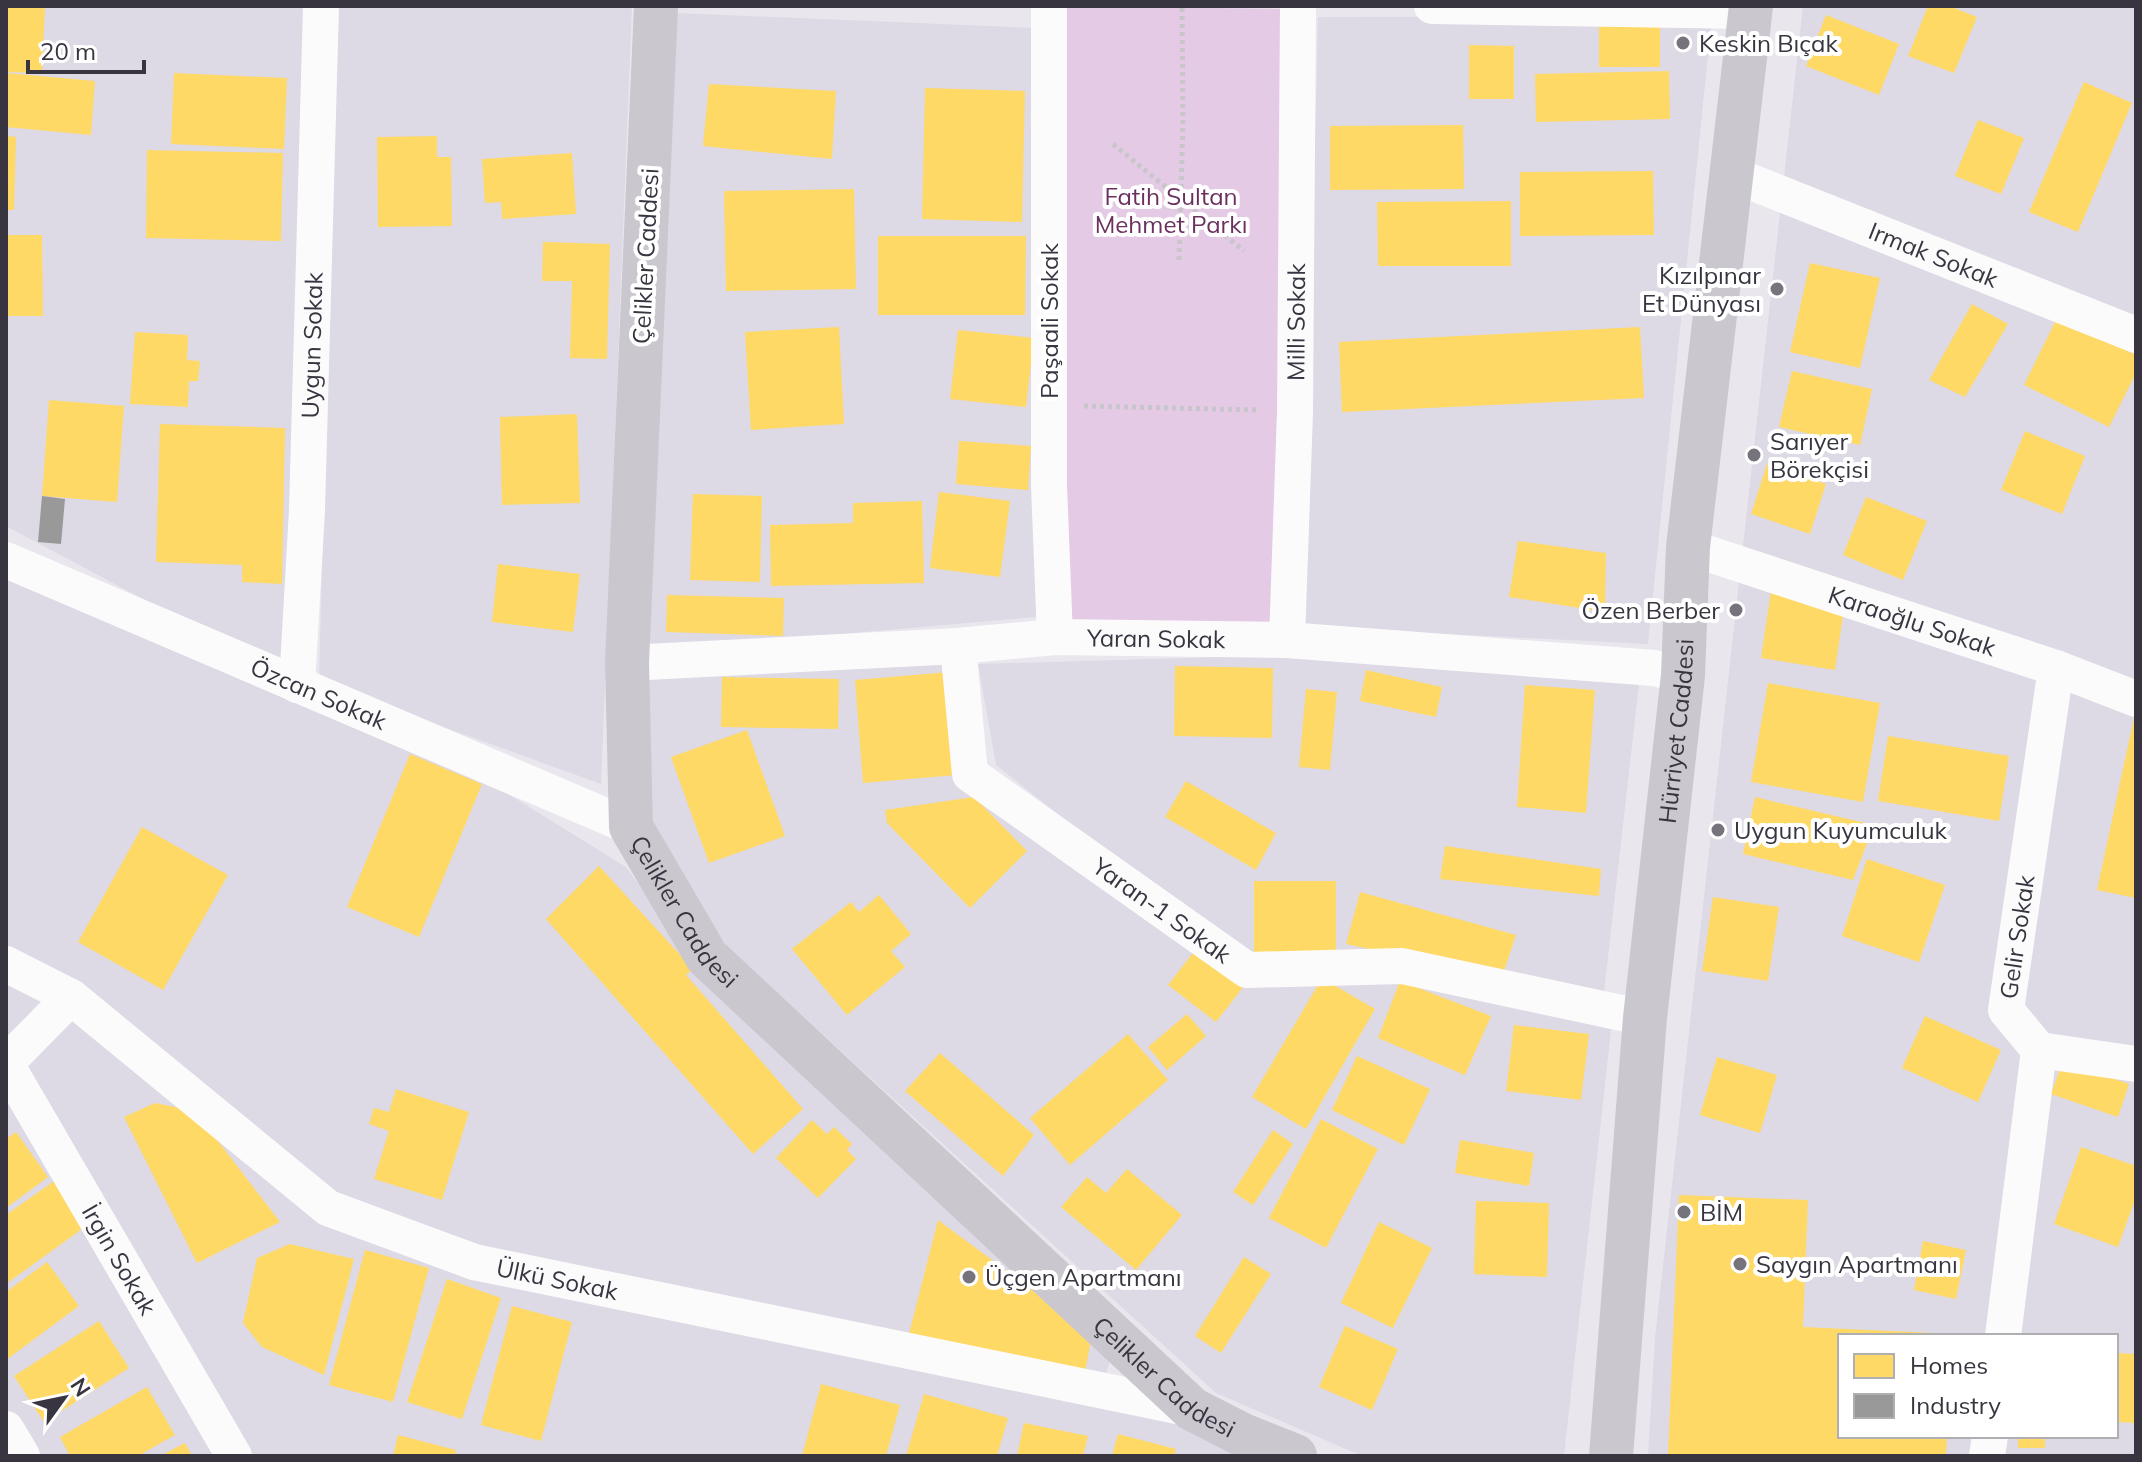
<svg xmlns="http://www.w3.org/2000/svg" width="2142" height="1462" font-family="Mulish,sans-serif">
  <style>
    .residential { fill: #ddd9e5; fill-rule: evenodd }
    .green { fill: #e4cae4 }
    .homes { fill: #ffd966 }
    .industry { fill: #999 }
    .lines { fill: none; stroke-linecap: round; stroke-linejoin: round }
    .path { stroke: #c8c6cb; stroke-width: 5; stroke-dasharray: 4 4; stroke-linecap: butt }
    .street { stroke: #fcfbfc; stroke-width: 36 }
    .secondary { stroke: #cac7cf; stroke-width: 44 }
    .poi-dot { fill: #76737d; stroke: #fff; stroke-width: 3 }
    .labels { text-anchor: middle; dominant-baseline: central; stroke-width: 8; stroke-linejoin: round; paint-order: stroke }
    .poi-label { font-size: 24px; fill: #383541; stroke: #fff; text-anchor: start }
    .park-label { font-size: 24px; fill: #6b305e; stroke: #fff }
    .street-label { font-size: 24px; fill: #383541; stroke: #fff }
  </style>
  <rect width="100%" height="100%" fill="#e9e7ed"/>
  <g class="residential">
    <path d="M6,6H314L295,680L6,526Z"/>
    <path d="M336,6H632L601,784L319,682Z"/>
    <path d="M1803,6H2136V1456H1648L1655,1338ZM1840,1336H2116V1436H1840Z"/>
    <path d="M677,13L1036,28V617L649,651Z"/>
    <path d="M1712,16L1648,644L1304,627L1318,17Z"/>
    <path d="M6,575L500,789L626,867L696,961L1113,1353L1104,1379L475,1250L338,1202L6,951Z"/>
    <path d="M1285,655L1639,684L1603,1001L1250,967L996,765L978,664Z"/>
    <path d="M953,657L970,784L1246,978L1401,972L1612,1021L1564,1456H1362L1216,1393L728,948L645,822L640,672Z"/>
    <path d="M6,981L45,1002L6,1045Z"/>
    <path d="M71,1005L331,1216L1239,1437L1230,1456H6V1069Z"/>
  </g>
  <path class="green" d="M1056,6L1286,9L1277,625L1064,620Z"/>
  <g class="homes">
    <path d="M6,6H45L42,73L6,72Z"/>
    <path d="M1928,6H1949L1977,17L1954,73L1908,56Z"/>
    <path d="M1826,15L1899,44L1879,95L1806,66Z"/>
    <rect x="1599" y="21" width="61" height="46"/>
    <path d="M1469,45L1514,46V99H1469Z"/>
    <path d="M1669,71L1670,119L1536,122L1535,74Z"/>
    <path d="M6,73L95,81L91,135L6,127Z"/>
    <path d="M174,73L287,78L284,149L171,144Z"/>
    <path d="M2084,82L2132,103L2078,232L2029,212Z"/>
    <path d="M709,84L836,91L832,159L703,146Z"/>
    <path d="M925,88L1025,91L1022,222L922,219Z"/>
    <path d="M1978,120L2024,138L2001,194L1955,176Z"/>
    <path d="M1463,125L1464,189L1330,190V126Z"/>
    <path d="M6,136L16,137L14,210H6Z"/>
    <path d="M437,136V157H451L452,226L378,227L377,137Z"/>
    <path d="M147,150L283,153L281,241L146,238Z"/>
    <path d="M572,153L576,214L502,219L501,202L485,203L482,159Z"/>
    <path d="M1653,171L1654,235L1520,236V172Z"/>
    <path d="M854,189L856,289L726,291L724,191Z"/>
    <path d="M1511,201V266H1378L1377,202Z"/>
    <path d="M6,235H42L43,316H6Z"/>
    <path d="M878,236H1026L1025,315H878Z"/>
    <path d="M543,242L610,244L607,359L570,358L572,281H542Z"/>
    <path d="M1810,263L1880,278L1860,368L1790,352Z"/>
    <path d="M1972,304L2008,324L1965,397L1929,380Z"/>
    <path d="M2058,316L2136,355V373L2109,427L2024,385Z"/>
    <path d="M839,327L844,424L751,430L745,332Z"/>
    <path d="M1640,327L1644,398L1342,412L1339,342Z"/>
    <path d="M958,330L1034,338L1026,407L950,399Z"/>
    <path d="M135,332L188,335L187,360L200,361L198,381H189L188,407L130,404Z"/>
    <path d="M1792,371L1872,389L1860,445L1779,427Z"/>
    <path d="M49,400L124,406L117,502L42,496Z"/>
    <path d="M577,414L580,503L502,505L500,417Z"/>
    <path d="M160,424L285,428L282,584L242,582V565L156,562Z"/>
    <path d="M2025,431L2085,456L2062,514L2001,490Z"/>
    <path d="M959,441L1031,446L1028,490L956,484Z"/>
    <path d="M1767,464L1826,484L1810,534L1751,514Z"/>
    <path d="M939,492L1010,501L1000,577L930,568Z"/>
    <path d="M693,494L762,496L760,582L690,580Z"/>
    <path d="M1866,497L1927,521L1903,580L1843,555Z"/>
    <path d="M922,501L924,583L771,586L770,525L853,523V503Z"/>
    <path d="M1518,541L1606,553L1605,612L1509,597Z"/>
    <path d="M498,564L580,574L573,632L492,622Z"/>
    <path d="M1771,591L1845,602L1835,670L1761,658Z"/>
    <path d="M667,595L784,598L783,636L666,632Z"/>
    <path d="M1175,666L1273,668L1272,738L1174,736Z"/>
    <path d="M1366,670L1442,687L1436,717L1360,701Z"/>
    <path d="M949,672L957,775L863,783L855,680Z"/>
    <path d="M722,677L839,679L838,729L721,727Z"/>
    <path d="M1768,683L1880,703L1863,802L1751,782Z"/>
    <path d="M1525,685L1595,690L1586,813L1517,807Z"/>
    <path d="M1306,689L1337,692L1330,770L1299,767Z"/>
    <path d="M2135,713H2136V898L2097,890Z"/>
    <path d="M747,730L785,836L709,863L671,757Z"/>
    <path d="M1888,736L2009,756L1999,821L1878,801Z"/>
    <path d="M410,754L482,784L419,937L347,907Z"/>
    <path d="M1186,781L1276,833L1256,870L1165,817Z"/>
    <path d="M974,797L1027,851L970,908L887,823L885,810Z"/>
    <path d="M1755,797L1874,825L1853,880L1743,854Z"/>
    <path d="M142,827L228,875L163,990L78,942Z"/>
    <path d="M1445,846L1601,869L1599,896L1440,879Z"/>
    <path d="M1867,859L1945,885L1919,962L1842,936Z"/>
    <path d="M599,866L693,969L686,975L803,1109L753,1154L546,919Z"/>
    <rect x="1254" y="881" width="82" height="83"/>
    <path d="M1360,892L1516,935L1502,977L1346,944Z"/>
    <path d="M879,895L911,934L891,951L905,967L847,1015L792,949L851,902L859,912Z"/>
    <path d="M1713,897L1779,907L1768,981L1702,971Z"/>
    <path d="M1196,949L1244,986L1216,1022L1168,985Z"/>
    <path d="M1322,978L1375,1009L1306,1129L1252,1097Z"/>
    <path d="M1400,981L1491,1016L1465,1075L1378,1038Z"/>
    <path d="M1187,1014L1206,1036L1167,1070L1148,1047Z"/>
    <path d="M1925,1016L2001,1050L1978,1102L1902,1068Z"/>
    <path d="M1514,1025L1589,1034L1581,1100L1506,1091Z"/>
    <path d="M1128,1034L1168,1080L1070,1165L1030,1118Z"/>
    <path d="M940,1053L1034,1135L1003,1176L905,1091Z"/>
    <path d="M1357,1056L1430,1089L1404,1145L1332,1110Z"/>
    <path d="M1717,1057L1777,1075L1760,1133L1700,1115Z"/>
    <path d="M2063,1061L2129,1084L2118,1117L2051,1094Z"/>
    <path d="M396,1089L469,1112L442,1200L374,1179L389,1131L369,1124L374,1108L389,1112Z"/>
    <path d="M155,1103L195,1111L280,1222L197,1263L124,1117Z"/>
    <path d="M1321,1119L1378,1149L1326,1248L1269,1218Z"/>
    <path d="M812,1120L827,1134L834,1127L852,1144L847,1150L856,1159L818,1198L776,1158Z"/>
    <path d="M1273,1130L1293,1144L1253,1205L1233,1192Z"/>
    <path d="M16,1132L48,1177L6,1208V1139Z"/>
    <path d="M1460,1140L1534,1153L1529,1186L1455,1173Z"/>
    <path d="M2081,1147L2136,1166V1197L2118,1247L2054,1224Z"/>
    <path d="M1127,1169L1182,1215L1136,1270L1061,1207L1087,1177L1106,1193Z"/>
    <path d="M57,1179L89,1224L6,1284V1215Z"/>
    <path d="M1679,1195L1808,1200L1803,1327L1956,1334V1336H1840V1436H1947L1946,1456H1668Z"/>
    <path d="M1476,1201L1549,1203L1547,1277L1474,1274Z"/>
    <path d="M938,1220L1092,1334L1085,1372L909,1334Z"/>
    <path d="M1379,1222L1432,1248L1393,1328L1341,1303Z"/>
    <path d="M1923,1241L1966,1250L1956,1299L1914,1290Z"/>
    <path d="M290,1244L354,1259L324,1375L262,1347L243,1323L257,1258Z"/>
    <path d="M365,1250L429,1268L393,1402L329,1385Z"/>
    <path d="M1244,1257L1271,1274L1221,1353L1195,1336Z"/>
    <path d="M47,1262L79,1306L6,1360V1292Z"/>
    <path d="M447,1279L501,1298L462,1419L407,1402Z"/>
    <path d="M512,1306L572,1322L541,1441L481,1425Z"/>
    <path d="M99,1321L129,1368L44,1422L14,1376Z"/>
    <path d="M1345,1326L1398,1349L1372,1410L1319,1387Z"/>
    <path d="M2116,1353L2136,1354V1423L2116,1422Z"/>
    <path d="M821,1384L900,1405L886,1456H802Z"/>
    <path d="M147,1387L175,1435L138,1456H70L60,1437Z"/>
    <path d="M924,1394L1008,1418L997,1456H906Z"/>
    <path d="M1024,1423L1088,1436L1083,1456H1017Z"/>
    <path d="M1118,1434L1176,1449L1174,1456H1112Z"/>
    <path d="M398,1435L456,1450L455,1456H393Z"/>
    <rect x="2018" y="1436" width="27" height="12"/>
    <path d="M185,1443L192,1456H160Z"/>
  </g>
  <path class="industry" d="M42,496L65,499L61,544L38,542Z"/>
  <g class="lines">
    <g class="path">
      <path d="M1113,144L1244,251"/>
      <path d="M1179,260L1183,121L1182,6"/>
      <path d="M1084,406L1258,410"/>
    </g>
    <g class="street">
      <path d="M1049,6V486L1055,637"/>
      <path d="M1432,6L1750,11"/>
      <path id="s1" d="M1731,174L2136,335"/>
      <path id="s2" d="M1688,547L2056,668L2136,699"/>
      <path id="s3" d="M6,560L631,827"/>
      <path id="s4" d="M1287,640L1295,412L1298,6"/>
      <path id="s5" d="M958,646L970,774L1247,970L1402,966L1645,1018"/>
      <path id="s6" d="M627,663L958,646L1055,637L1287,640L1654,668L1683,675"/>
      <path id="s7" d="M297,685L307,510L321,6"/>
      <path id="s8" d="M6,964L71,997L328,1208L474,1262L1192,1409"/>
      <path d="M2039,1050L2136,1064"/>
      <path d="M6,1063L71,997"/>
      <path id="s9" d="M6,1064L234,1456"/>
      <path id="s10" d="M2003,1336L2039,1050L2006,1010L2056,668"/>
      <path d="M6,1429L22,1456"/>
      <path d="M1987,1456L1990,1436"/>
    </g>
    <g class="secondary">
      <path id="s11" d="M656,6L627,663L631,827L707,957L1192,1409L1245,1436L1295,1456"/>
      <path id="s12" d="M1611,1456L1645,1018L1683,675L1688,547L1751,6"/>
    </g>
  </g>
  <g class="poi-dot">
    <circle cx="1683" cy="43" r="8"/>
    <circle cx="1777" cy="289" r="8"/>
    <circle cx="1754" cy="455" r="8"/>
    <circle cx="1736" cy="610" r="8"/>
    <circle cx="1718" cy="830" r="8"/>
    <circle cx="1684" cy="1212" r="8"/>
    <circle cx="1740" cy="1264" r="8"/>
    <circle cx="969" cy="1277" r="8"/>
  </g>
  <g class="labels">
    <g class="poi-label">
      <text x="1699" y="43">Keskin Bıçak</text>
      <text x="1761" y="275" text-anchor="end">Kızılpınar<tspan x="1761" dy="28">Et Dünyası</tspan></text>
      <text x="1770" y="441">Sarıyer<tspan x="1770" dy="28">Börekçisi</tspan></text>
      <text x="1720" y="610" text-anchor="end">Özen Berber</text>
      <text x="1734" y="830">Uygun Kuyumculuk</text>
      <text x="1700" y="1212">BİM</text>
      <text x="1756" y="1264">Saygın Apartmanı</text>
      <text x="985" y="1277">Üçgen Apartmanı</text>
    </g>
    <g class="park-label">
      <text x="1171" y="196">Fatih Sultan<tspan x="1171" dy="28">Mehmet Parkı</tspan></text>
    </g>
    <g class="street-label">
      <text stroke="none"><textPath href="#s1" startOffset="218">Irmak Sokak</textPath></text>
      <text transform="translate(645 256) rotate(-87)">Çelikler Caddesi</text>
      <text transform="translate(1049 321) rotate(-90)">Paşaali Sokak</text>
      <text stroke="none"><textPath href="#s4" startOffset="318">Milli Sokak</textPath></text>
      <text stroke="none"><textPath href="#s7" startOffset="340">Uygun Sokak</textPath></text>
      <text stroke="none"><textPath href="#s2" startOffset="236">Karaoğlu Sokak</textPath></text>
      <text stroke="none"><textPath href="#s6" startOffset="530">Yaran Sokak</textPath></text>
      <text stroke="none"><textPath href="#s3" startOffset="340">Özcan Sokak</textPath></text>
      <text stroke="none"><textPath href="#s12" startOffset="728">Hürriyet Caddesi</textPath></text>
      <text stroke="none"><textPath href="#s11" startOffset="922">Çelikler Caddesi</textPath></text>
      <text stroke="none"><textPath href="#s5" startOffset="364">Yaran-1 Sokak</textPath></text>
      <text stroke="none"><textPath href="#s10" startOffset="414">Gelir Sokak</textPath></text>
      <text stroke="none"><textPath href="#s9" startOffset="226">İrgin Sokak</textPath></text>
      <text stroke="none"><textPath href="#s8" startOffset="646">Ülkü Sokak</textPath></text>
      <text stroke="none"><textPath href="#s11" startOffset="1594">Çelikler Caddesi</textPath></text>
    </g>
  </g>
  <rect width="2142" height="1462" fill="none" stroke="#383541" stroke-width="16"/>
  <rect x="1838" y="1334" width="280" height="104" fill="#ffffff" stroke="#afaeb3" stroke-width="2"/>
  <rect x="1854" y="1354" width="40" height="24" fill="#ffd966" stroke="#afaeb3" stroke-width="2"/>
  <text x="1910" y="1374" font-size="24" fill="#383541">Homes</text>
  <rect x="1854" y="1394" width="40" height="24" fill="#999999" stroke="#afaeb3" stroke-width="2"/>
  <text x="1910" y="1414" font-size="24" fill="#383541">Industry</text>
  <g transform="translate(64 1398) rotate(57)" stroke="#ffffff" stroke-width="6" paint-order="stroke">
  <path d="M0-6L14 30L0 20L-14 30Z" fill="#383541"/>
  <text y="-12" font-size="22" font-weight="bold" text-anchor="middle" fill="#383541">N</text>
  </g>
  <path d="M28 60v12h116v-12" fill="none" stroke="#383541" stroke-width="4"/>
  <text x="40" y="60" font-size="24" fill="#383541" stroke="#ffffff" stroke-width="6" paint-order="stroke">20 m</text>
</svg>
